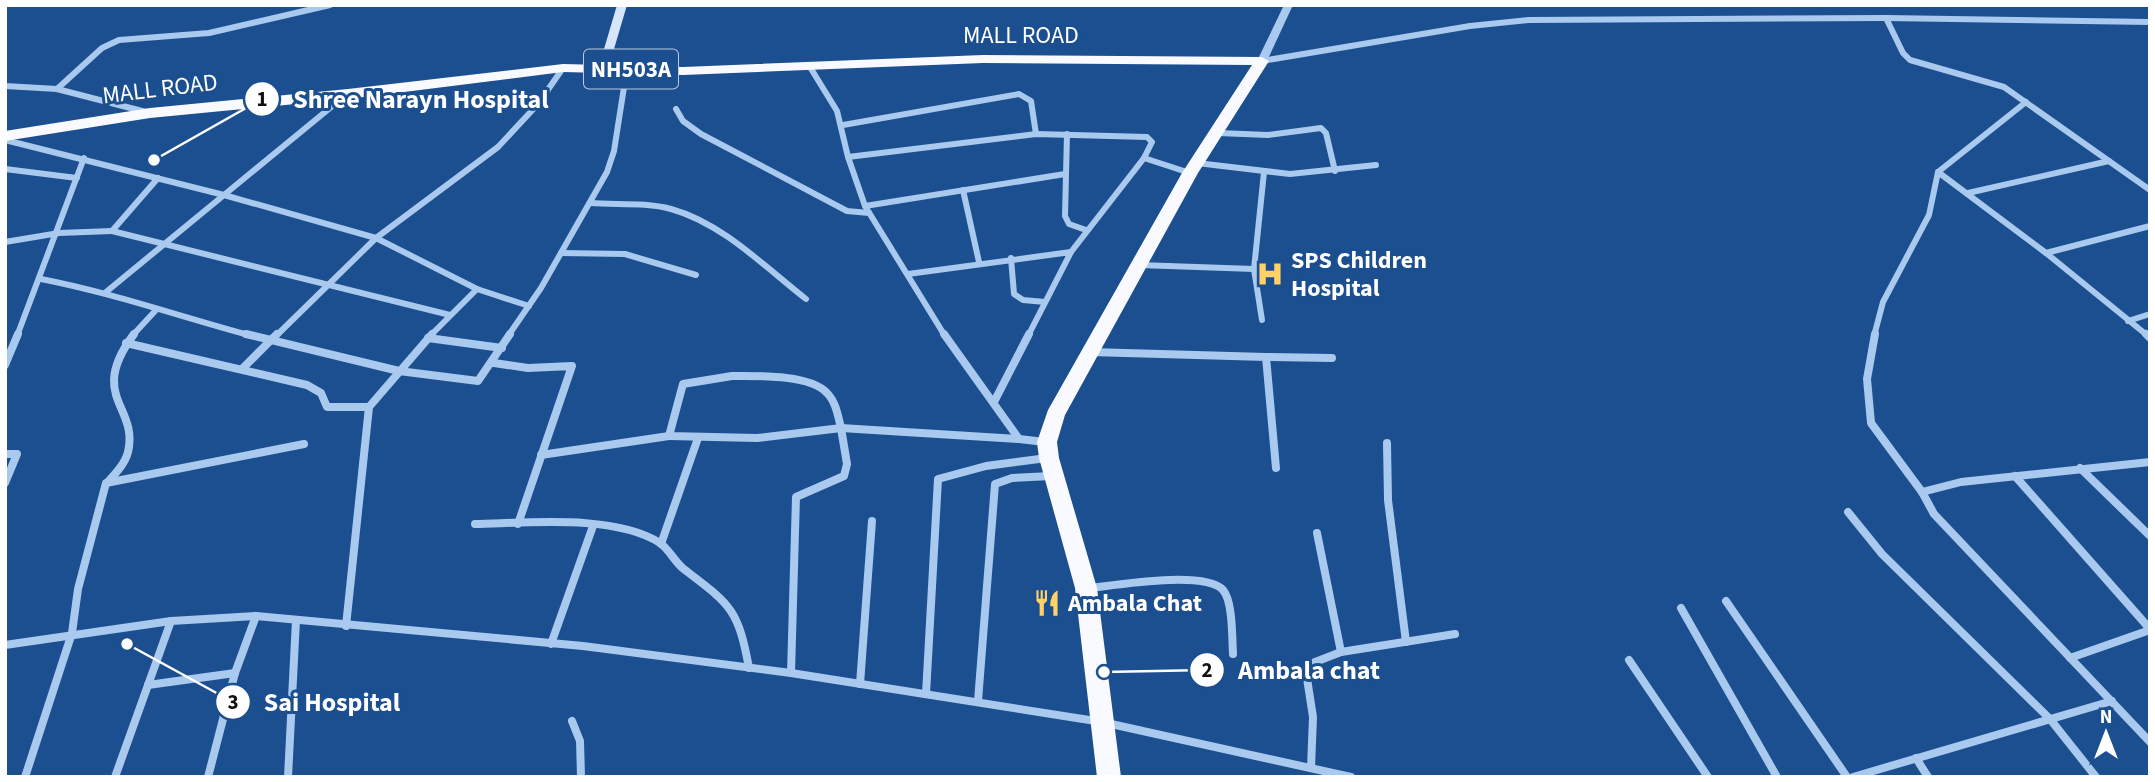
<svg xmlns="http://www.w3.org/2000/svg" width="2155" height="782" font-family="'Source Sans 3',sans-serif">
  <style>
    .lines { fill: none; stroke-linecap: round; stroke-linejoin: round }
    .minor-far1 { stroke: #a9c9ee; stroke-width: 6 }
    .minor { stroke: #a9c9ee; stroke-width: 8 }
    .tertiary { fill: #a9c9ee; fill-rule: evenodd }
    .secondary { fill: #d6e6fa; fill-rule: evenodd }
    .trunk { fill: #f8faff; fill-rule: evenodd }
    .labels { text-anchor: middle; dominant-baseline: central; stroke-width: 6; stroke-linejoin: round; paint-order: stroke }
    .shield { fill: #1b4f8f; stroke: #bbcadd; stroke-width: 2 }
    .shield-label { font-size: 23px; font-weight: bold; fill: #fff }
    .street-label { font-size: 24px; fill: #fff; stroke: #1b4f8f }
    .poi-label { font-size: 24px; font-weight: bold; fill: #fff; stroke: #1b4f8f; text-anchor: start }
    .leader { fill: none; stroke: #fff; stroke-width: 2.5 }
    .callout-dot { fill: #fff; stroke: #1b4f8f; stroke-width: 2.5 }
    .mark-label { font-size: 21px; text-anchor: middle; font-weight: bold; fill: #111 }
    .callout-label { font-size: 26px; text-anchor: middle; font-weight: bold; fill: #fff; stroke: #1b4f8f; stroke-width: 6; stroke-linejoin: round; paint-order: stroke }
  </style>
  <rect width="100%" height="100%" fill="#1b4f8f"/>
  <g class="lines">
    <g class="minor-far1">
      <path d="M1886,18L1903,53L1910,60L2004,87L2150,190"/>
      <path d="M1262,61L1470,26L1529,20L1886,18L2150,22"/>
      <path d="M810,67L837,111L848,157L865,206L945,336"/>
      <path d="M5,86L57,89L146,112"/>
      <path d="M57,89L102,48L119,40L209,33L330,5"/>
      <path d="M676,109L683,121L701,134L847,211L869,213"/>
      <path d="M843,125L1019,94L1031,101L1036,134"/>
      <path d="M1218,133L1268,135L1321,128L1326,133L1335,171"/>
      <path d="M1067,134L1065,216L1069,224L1086,230"/>
      <path d="M5,140L224,195L347,94"/>
      <path d="M848,157L1036,134L1147,137L1152,142L1144,158L1071,252"/>
      <path d="M1144,158L1190,173"/>
      <path d="M1197,163L1290,174L1376,165"/>
      <path d="M5,169L77,178"/>
      <path d="M1938,172L2026,102"/>
      <path d="M158,178L112,231L450,315"/>
      <path d="M963,190L979,262"/>
      <path d="M1968,193L2109,161"/>
      <path d="M590,203C617,205 645,202 671,209C722,223 765,267 806,299"/>
      <path d="M865,206L1065,174"/>
      <path d="M5,242L59,233L112,231"/>
      <path d="M561,253L625,254L696,275"/>
      <path d="M2046,253L2150,226"/>
      <path d="M1011,258L1014,294L1023,300L1045,302"/>
      <path d="M1139,265L1254,269"/>
      <path d="M908,274L1071,252L1028,336"/>
      <path d="M41,279C113,293 181,317 252,336"/>
      <path d="M477,289L529,306"/>
      <path d="M106,292L224,195L376,238L477,289L430,336"/>
      <path d="M1262,320L1254,269L1264,172"/>
      <path d="M2128,321L2150,314"/>
      <path d="M17,336L84,158"/>
      <path d="M132,336L156,310"/>
      <path d="M276,336L376,238L498,147L538,104L563,68"/>
      <path d="M508,336L541,288L607,172L614,151L627,68"/>
      <path d="M1874,336L1883,302L1929,215L1938,172L2046,253L2148,336"/>
    </g>
    <g class="minor">
      <path d="M246,334L399,371L478,381L510,334"/>
      <path d="M944,334L1019,439L1045,442"/>
      <path d="M1875,334L1867,379L1871,423L1922,492"/>
      <path d="M2146,334L2150,338"/>
      <path d="M428,338L502,348"/>
      <path d="M126,343L307,385L321,393L327,407H369"/>
      <path d="M1090,352L1266,357L1276,468"/>
      <path d="M1266,357L1332,358"/>
      <path d="M494,363L528,368L572,366L518,524"/>
      <path d="M5,365L18,334"/>
      <path d="M242,369L277,334"/>
      <path d="M732,376C755,376 810,374 827,393C836,402 838,416 841,428L757,438L669,436L683,384Z"/>
      <path d="M994,402L1029,334"/>
      <path d="M841,428L1019,439"/>
      <path d="M1387,443L1388,500L1406,642"/>
      <path d="M5,454H17L5,483"/>
      <path d="M541,455L669,436"/>
      <path d="M2150,462L1961,482L1922,492L1934,514L2150,742"/>
      <path d="M2080,468L2150,536"/>
      <path d="M2015,476L2150,629"/>
      <path d="M107,483C115,474 125,464 128,452C139,406 87,397 134,334"/>
      <path d="M1848,512L1882,554L2050,719L2096,777"/>
      <path d="M475,524C527,523 615,514 660,543C670,550 675,563 685,570C731,605 738,609 749,668"/>
      <path d="M1317,533L1341,652"/>
      <path d="M661,544L698,438"/>
      <path d="M1090,588C1116,585 1205,570 1223,590C1233,601 1232,639 1233,654"/>
      <path d="M1726,601L1847,777"/>
      <path d="M1681,608L1777,777"/>
      <path d="M346,626L369,407L432,334"/>
      <path d="M551,644L593,526"/>
      <path d="M5,645L171,621L256,616L583,646L791,673L1102,722L1351,777"/>
      <path d="M2070,658L2150,630"/>
      <path d="M1629,660L1708,777"/>
      <path d="M791,673L796,497L844,476L847,464L841,428"/>
      <path d="M860,684L872,521"/>
      <path d="M148,685L235,673"/>
      <path d="M926,694L938,479L986,466L1047,458"/>
      <path d="M978,701L995,484L1012,478L1051,476"/>
      <path d="M572,721L580,741L581,777"/>
      <path d="M1916,758L1928,777"/>
      <path d="M1311,768L1313,717L1306,672L1310,664L1341,652L1455,634"/>
      <path d="M25,777L72,633L78,589L106,483L304,444"/>
      <path d="M115,777L171,621"/>
      <path d="M208,777L235,673L256,616"/>
      <path d="M288,777L296,620"/>
      <path d="M1853,777L2112,701"/>
    </g>
    <path class="tertiary" d="M1284,5H1293L1267,61L1262,64L1259,63L1257,61Z"/>
    <path class="secondary" d="M617,5H627L609,66L604,69L599,66Z"/>
    <path class="trunk" d="M983,55L1262,57L1269,61L1198,173L1065,415L1057,442L1059,458L1097,588L1121,777H1097L1075,588L1039,458L1037,442L1048,410L1182,173L1252,65L983,63L683,75L563,72L348,99L150,118L5,141V131L150,108L348,89L563,64L683,67Z"/>
  </g>
  <defs>
    <symbol id="hospital-bare" viewBox="-9 -9 18 18"><path d="M-5-5h3v3.5h4V-5h3V5h-3V1.5h-4V5h-3Z" fill="#ffd166" stroke="#1b4f8f" stroke-width="2.5" paint-order="stroke"/></symbol>
    <symbol id="restaurant-bare" viewBox="-9 -9 18 18"><path d="M-5-6h1v4h1v-4h1v4h1v-4h1v5L-1.5 .5V6h-2V.5L-5-1ZM5-6V6H3V1.5H1.5Q1.5-4 5-6Z" fill="#ffd166" stroke="#1b4f8f" stroke-width="2.5" paint-order="stroke"/></symbol>
  </defs>
  <g fill-rule="evenodd">
    <use href="#hospital-bare" x="1251" y="255" width="38" height="38"/>
    <use href="#restaurant-bare" x="1028" y="584" width="38" height="38"/>
  </g>
  <g class="labels">
    <rect class="shield" x="584" y="49.5" width="94" height="39" rx="5"/>
    <g class="shield-label">
      <text x="631" y="69">NH503A</text>
    </g>
    <g class="street-label">
      <text x="1021" y="35">MALL ROAD</text>
      <text transform="translate(160 89) rotate(-7)">MALL ROAD</text>
    </g>
    <g class="poi-label">
      <text x="1291" y="260">SPS Children<tspan x="1291" dy="28">Hospital</tspan></text>
      <text x="1068" y="603">Ambala Chat</text>
    </g>
  </g>
  <path class="leader" d="M154 160L262 99M1104 672L1207 670M127 644L233 702"/>
  <g class="callout-dot">
    <circle cx="154" cy="160" r="7"/>
    <circle cx="1104" cy="672" r="7"/>
    <circle cx="127" cy="644" r="7"/>
    <circle cx="262" cy="99" r="18"/>
    <circle cx="1207" cy="670" r="18"/>
    <circle cx="233" cy="702" r="18"/>
  </g>
  <g class="mark-label">
    <text x="262" y="106">1</text>
    <text x="1207" y="677">2</text>
    <text x="233" y="709">3</text>
  </g>
  <g class="callout-label">
    <text x="421" y="108">Shree Narayn Hospital</text>
    <text x="1309" y="679">Ambala chat</text>
    <text x="332" y="711">Sai Hospital</text>
  </g>
  <rect width="2155" height="782" fill="none" stroke="#ffffff" stroke-width="14"/>
  <g transform="translate(2106 733)" stroke="#1b4f8f" stroke-width="5" paint-order="stroke">
  <path d="M0-5L12 26L0 18L-12 26Z" fill="#ffffff"/>
  <text y="-10" font-size="19" font-weight="bold" text-anchor="middle" fill="#ffffff">N</text>
  </g>
</svg>
